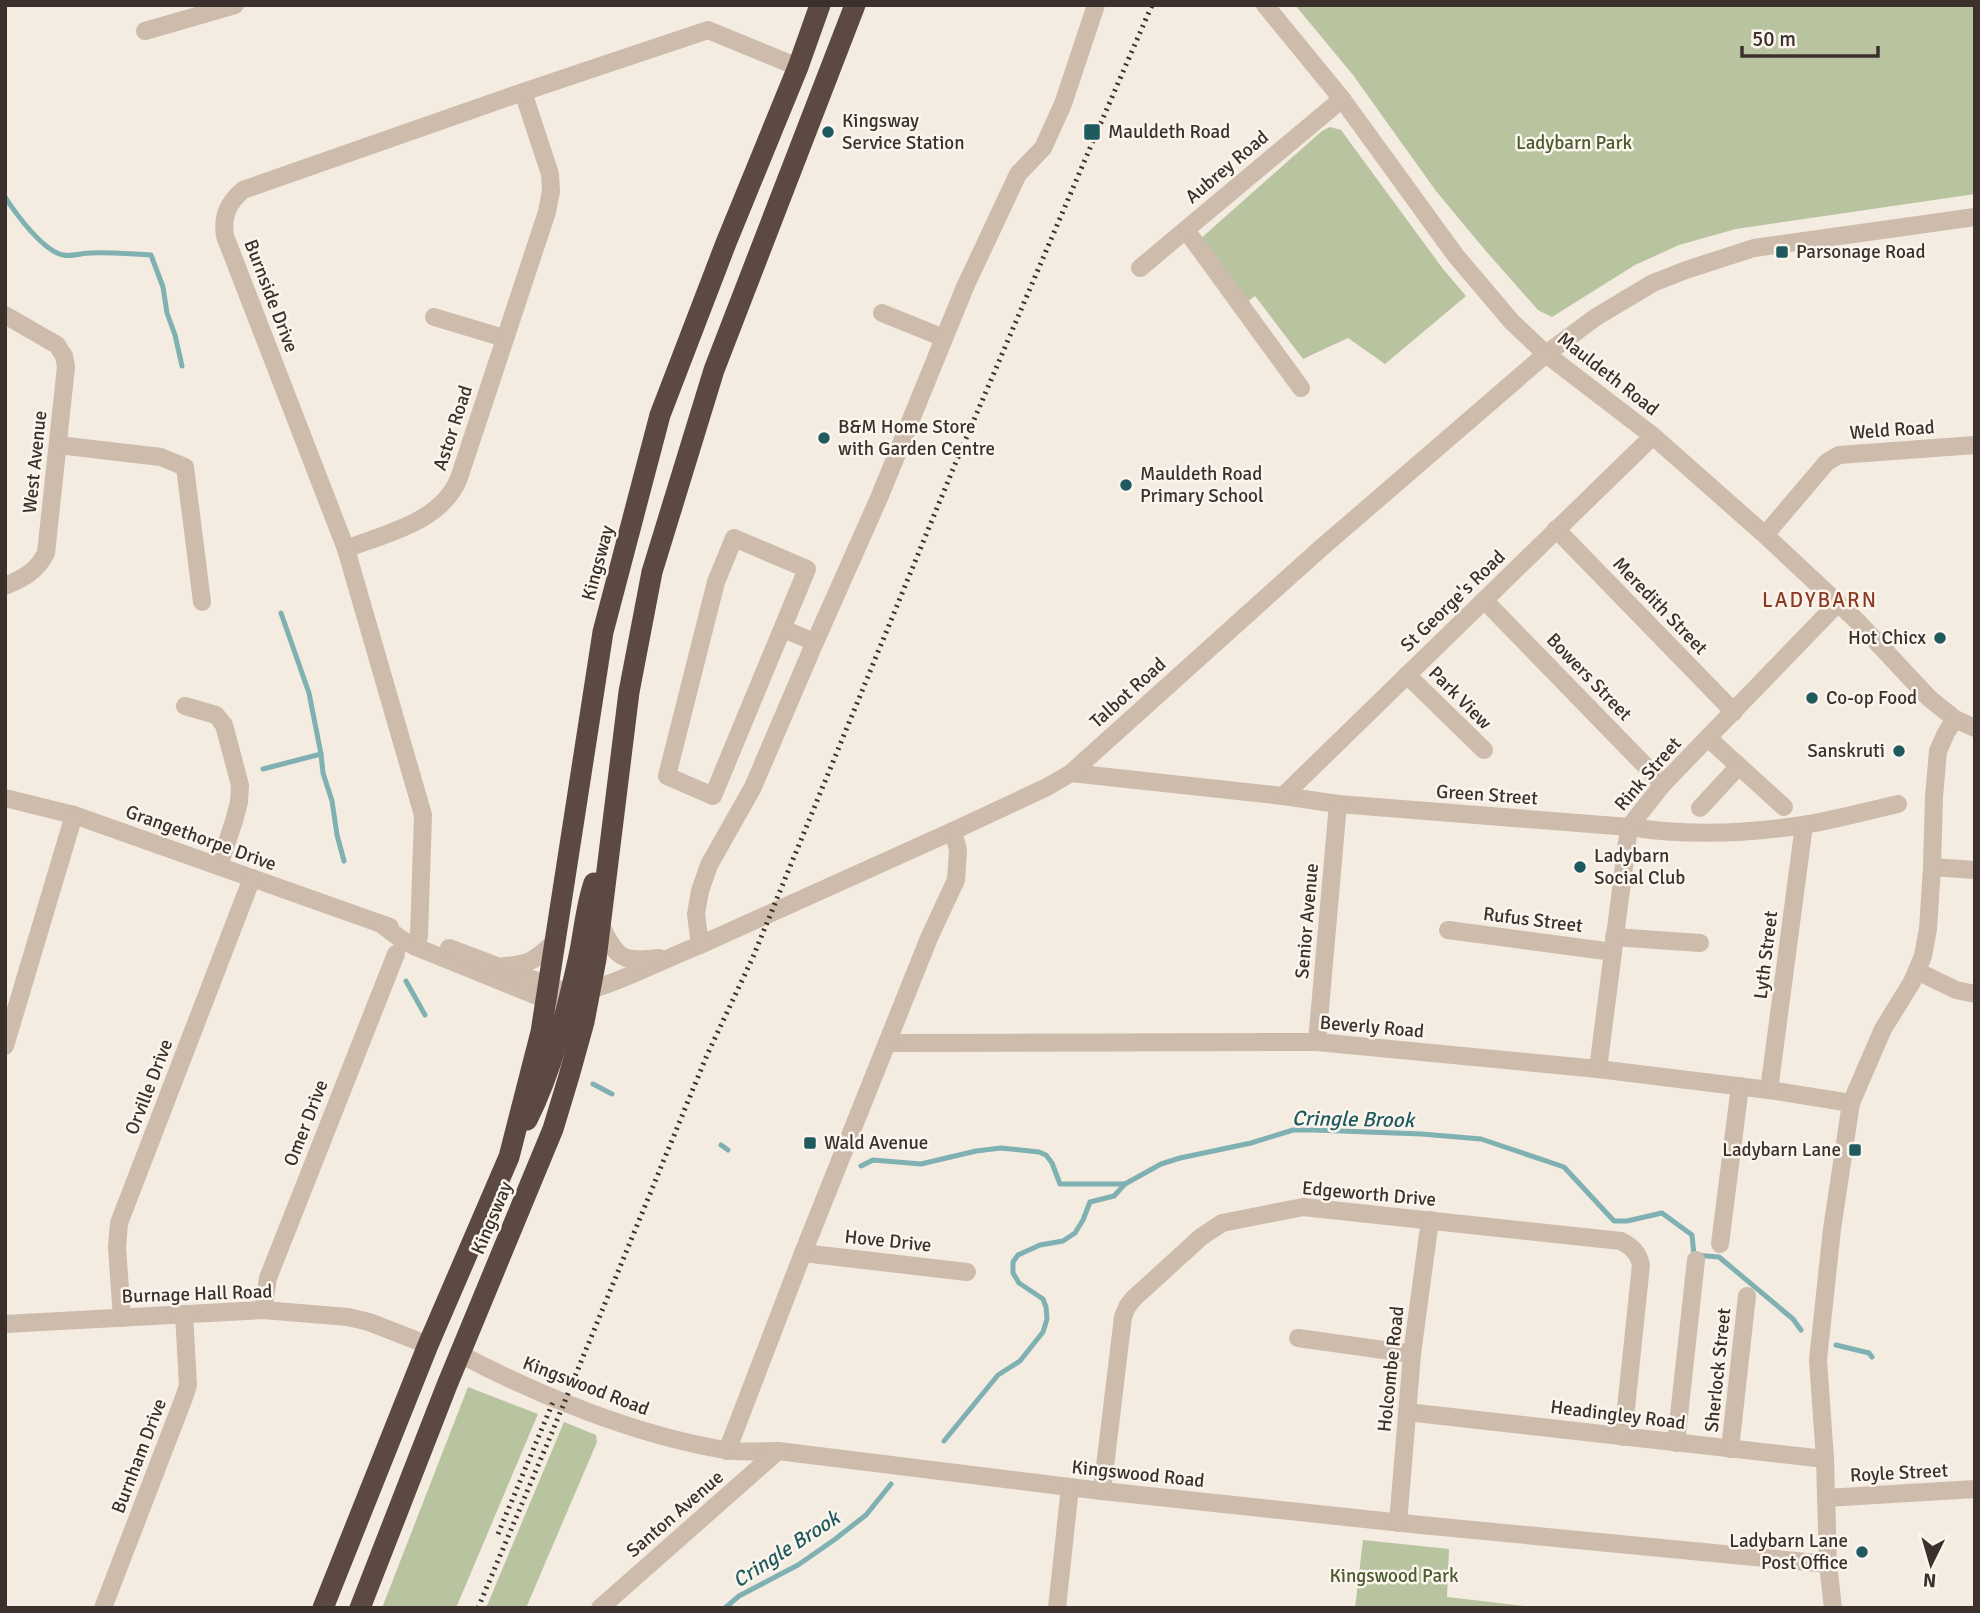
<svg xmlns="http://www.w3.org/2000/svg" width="1980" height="1613" font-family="Signika,sans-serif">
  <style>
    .green { fill: #b8c4a0 }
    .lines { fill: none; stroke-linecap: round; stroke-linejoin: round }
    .stream { stroke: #7fb0b2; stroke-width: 5 }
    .minor { stroke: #cdbbac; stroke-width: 18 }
    .highway { stroke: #5c4a42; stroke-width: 21 }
    .rail { stroke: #3b302b; stroke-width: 5; stroke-dasharray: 2 5; stroke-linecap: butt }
    .poi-dot { fill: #1f5a5e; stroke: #fbf5ee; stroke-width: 2.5 }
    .labels { text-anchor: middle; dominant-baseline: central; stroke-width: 5; stroke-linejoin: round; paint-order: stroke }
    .poi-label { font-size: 19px; fill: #3b302b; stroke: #fbf5ee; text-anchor: start }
    .park-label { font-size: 19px; fill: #4a5a2e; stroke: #fbf5ee }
    .street-label { font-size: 19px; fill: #3b302b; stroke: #fbf5ee }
    .neighbourhood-label { font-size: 21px; letter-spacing: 2px; fill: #8c3b22; stroke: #fbf5ee }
    .water-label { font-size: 21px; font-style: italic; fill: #1f5a5e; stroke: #fbf5ee }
  </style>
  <rect width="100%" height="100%" fill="#f4ebe1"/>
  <g class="green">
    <path d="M1295,5H1975V194L1736,229L1679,245L1635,265L1552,317L1538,310L1485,250L1436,191L1353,75Z"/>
    <path d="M1330,127L1341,130L1443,269L1466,296L1385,364L1348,338L1303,359L1255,296L1247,302L1199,240L1322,131Z"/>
    <path d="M468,1387L538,1414L456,1608H382Z"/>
    <path d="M564,1422L596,1435L597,1442L526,1608H486Z"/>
    <path d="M1363,1540L1449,1549L1447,1597L1540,1608H1355Z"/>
  </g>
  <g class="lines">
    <g class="stream">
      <path d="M5,197C16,214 43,251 63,255C72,257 81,253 90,253C110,252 130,254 151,255L163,287L167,313L175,335L182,366"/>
      <path d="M281,613L309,693L321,754L323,773L332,801L337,835L344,861"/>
      <path d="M263,769L321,754"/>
      <path d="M406,981L425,1015"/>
      <path d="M593,1084L612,1094"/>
      <path d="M721,1145L728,1150"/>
      <path d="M861,1166L873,1160L921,1164L976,1151L1001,1148L1039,1152L1046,1155L1052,1163L1060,1184H1125"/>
      <path d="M1836,1345L1869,1353L1872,1357"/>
      <path d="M944,1441L998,1375L1020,1361L1043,1332L1047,1319L1046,1307L1043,1299L1019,1283L1013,1273V1262L1018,1255L1040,1245L1063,1241L1075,1233L1083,1220L1090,1202L1114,1196L1125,1184L1161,1164L1180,1158L1251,1143L1293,1130H1314L1422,1134L1481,1139L1564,1167L1614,1221H1627L1662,1213L1692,1235L1694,1255L1719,1257L1793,1319L1801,1330"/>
      <path d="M725,1608L739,1596L798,1565L834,1540L866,1515L891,1484"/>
    </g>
    <g class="minor">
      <path d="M1265,5L1342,99L1456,256L1512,322L1546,354L1653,436L1765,535L1856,620L1929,698L1955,719L1975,728"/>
      <path d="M145,31L235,5"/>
      <path d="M1186,230L1301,388"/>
      <path d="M1140,268L1342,99"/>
      <path d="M882,313L944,338"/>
      <path d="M5,315L57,345L64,356L66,367L46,553C37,571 24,578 5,586"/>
      <path d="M434,317L504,338"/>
      <path d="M58,445L161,457L185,467L202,602"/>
      <path d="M1556,529L1734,712"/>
      <path d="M1765,535L1827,462L1839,455L1975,445"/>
      <path d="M734,538L807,569L713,796L667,776L716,582Z"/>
      <path d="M346,549C386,533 442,522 459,478L547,212L551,191L550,174L523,92"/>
      <path d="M1484,600L1663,784"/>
      <path d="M783,629L815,642L879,498L965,287L1018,174L1043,148L1063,104L1096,5"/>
      <path d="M1407,675L1484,750"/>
      <path d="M185,706L216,715L224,725L240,785L239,802L234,821L219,866"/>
      <path d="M1708,738L1784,807"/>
      <path d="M1071,773L1283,796L1338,804L1629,827C1687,836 1745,834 1803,825C1835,820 1867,811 1898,804"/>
      <path d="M1283,796L1653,436"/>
      <path d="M5,798L74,815L390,927"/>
      <path d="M1700,808L1738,767"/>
      <path d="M1932,867L1975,870"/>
      <path d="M381,924L401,939L416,947L537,996C591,1001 650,964 700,945L953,831L1047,787L1071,773L1320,549L1546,354L1596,317L1653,283L1686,270L1754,248L1975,217"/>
      <path d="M601,925C616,958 622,963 659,958"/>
      <path d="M1448,930L1613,952"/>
      <path d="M1614,937L1700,943"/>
      <path d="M700,945L696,914L700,891L709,865L753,787L815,642"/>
      <path d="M416,947L419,936L423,815L346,549L225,236C222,216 228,203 243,190L523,92L708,30L798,67"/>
      <path d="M449,948L561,990"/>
      <path d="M504,966C532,964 534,960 555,942"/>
      <path d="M1917,971L1956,990L1975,994"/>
      <path d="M1317,1042L1338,804"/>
      <path d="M887,1043L1317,1042L1598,1069L1769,1090L1851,1103"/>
      <path d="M5,1046L74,815"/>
      <path d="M1598,1069L1629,827L1663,784L1838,603"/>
      <path d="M1769,1090L1804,825"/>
      <path d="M1720,1244L1740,1086"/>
      <path d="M803,1253L967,1272"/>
      <path d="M263,1310L268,1278L396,954"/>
      <path d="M122,1318L117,1247L119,1223L252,878"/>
      <path d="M5,1324L263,1310L348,1317L369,1322L428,1345"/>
      <path d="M1298,1338L1412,1354"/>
      <path d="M460,1354C539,1396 636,1435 725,1450C742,1453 761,1451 778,1451L1102,1491L1421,1525L1828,1564"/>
      <path d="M1407,1412L1825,1459"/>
      <path d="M1676,1443L1696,1260"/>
      <path d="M1730,1449L1747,1296"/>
      <path d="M727,1451L803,1253L929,938L956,880L958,850L953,831"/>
      <path d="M1102,1491L1123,1317L1127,1307L1133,1299L1201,1237L1222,1223L1303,1207L1621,1241C1632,1247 1638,1252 1641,1265L1623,1437"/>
      <path d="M1826,1498L1975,1489"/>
      <path d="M1398,1523L1412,1354L1430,1220"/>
      <path d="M103,1608L185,1395L188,1385L184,1314"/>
      <path d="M600,1608L778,1451"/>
      <path d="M1057,1608L1070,1487"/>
      <path d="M1833,1608L1828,1564L1825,1459L1818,1360L1832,1229L1851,1103L1883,1029L1912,982L1923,956L1928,929L1932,867L1934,797L1938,751L1946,733L1955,719"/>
    </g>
    <g class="highway">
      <path d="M527,1120C552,1070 567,1011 579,956C584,932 586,906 594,883"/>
      <path d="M323,1608L428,1345L509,1157L541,1032L603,632L660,415L726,243L798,67L820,5"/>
      <path d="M360,1608L447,1385L553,1129L569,1076L584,1022L596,959L629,692L652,572L714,370L855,5"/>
    </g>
    <g class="rail">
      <path d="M498,1534L553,1402"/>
      <path d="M478,1608L553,1430L707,1055L753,957L953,469L1096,134L1152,5"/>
    </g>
  </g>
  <g class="poi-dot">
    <circle cx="828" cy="132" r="7"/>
    <rect x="1083" y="123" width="18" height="18" rx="3.5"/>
    <rect x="1775" y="245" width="14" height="14" rx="3.5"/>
    <circle cx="824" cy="438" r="7"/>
    <circle cx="1126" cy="485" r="7"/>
    <circle cx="1940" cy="638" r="7"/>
    <circle cx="1812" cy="698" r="7"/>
    <circle cx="1899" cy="751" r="7"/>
    <circle cx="1580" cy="867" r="7"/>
    <rect x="803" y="1136" width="14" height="14" rx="3.5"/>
    <rect x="1848" y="1143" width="14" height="14" rx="3.5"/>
    <circle cx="1862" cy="1552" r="7"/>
  </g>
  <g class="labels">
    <g class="poi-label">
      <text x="842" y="121">Kingsway<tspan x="842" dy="22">Service Station</tspan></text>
      <text x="1108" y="132">Mauldeth Road</text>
      <text x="1796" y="252">Parsonage Road</text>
      <text x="838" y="427">B&amp;M Home Store<tspan x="838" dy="22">with Garden Centre</tspan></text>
      <text x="1140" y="474">Mauldeth Road<tspan x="1140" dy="22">Primary School</tspan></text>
      <text x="1926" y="638" text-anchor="end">Hot Chicx</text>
      <text x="1826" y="698">Co-op Food</text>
      <text x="1885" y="751" text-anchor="end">Sanskruti</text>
      <text x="1594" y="856">Ladybarn<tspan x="1594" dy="22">Social Club</tspan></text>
      <text x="824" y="1143">Wald Avenue</text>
      <text x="1841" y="1150" text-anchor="end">Ladybarn Lane</text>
      <text x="1848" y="1541" text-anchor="end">Ladybarn Lane<tspan x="1848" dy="22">Post Office</tspan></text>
    </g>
    <g class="park-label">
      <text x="1574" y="143">Ladybarn Park</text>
      <text x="1394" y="1576">Kingswood Park</text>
    </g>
    <g class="street-label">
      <text transform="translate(1227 167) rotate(-40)">Aubrey Road</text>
      <text transform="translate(271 296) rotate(69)">Burnside Drive</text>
      <text transform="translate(1608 374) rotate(38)">Mauldeth Road</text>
      <text transform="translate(453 428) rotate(-72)">Astor Road</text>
      <text transform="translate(1892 430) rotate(-4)">Weld Road</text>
      <text transform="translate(35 462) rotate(-84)">West Avenue</text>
      <text transform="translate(598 563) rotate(-75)">Kingsway</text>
      <text transform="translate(1453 601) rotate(-44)">St George's Road</text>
      <text transform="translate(1660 606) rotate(46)">Meredith Street</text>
      <text transform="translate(1589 677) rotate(46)">Bowers Street</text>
      <text transform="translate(1128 693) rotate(-42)">Talbot Road</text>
      <text transform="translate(1460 698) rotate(45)">Park View</text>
      <text transform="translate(1648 774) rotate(-49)">Rink Street</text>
      <text transform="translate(1487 795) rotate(4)">Green Street</text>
      <text transform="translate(201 838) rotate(20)">Grangethorpe Drive</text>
      <text transform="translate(1533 920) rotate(7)">Rufus Street</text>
      <text transform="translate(1307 921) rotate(-85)">Senior Avenue</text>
      <text transform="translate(1766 955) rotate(-83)">Lyth Street</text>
      <text transform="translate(1372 1027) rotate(5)">Beverly Road</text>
      <text transform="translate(149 1087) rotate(-69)">Orville Drive</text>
      <text transform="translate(306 1123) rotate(-69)">Omer Drive</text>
      <text transform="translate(1369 1194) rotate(5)">Edgeworth Drive</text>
      <text transform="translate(492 1218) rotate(-67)">Kingsway</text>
      <text transform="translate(888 1241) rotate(6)">Hove Drive</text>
      <text transform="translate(197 1294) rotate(-2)">Burnage Hall Road</text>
      <text transform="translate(1391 1369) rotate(-84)">Holcombe Road</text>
      <text transform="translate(1718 1370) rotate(-84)">Sherlock Street</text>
      <text transform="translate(586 1386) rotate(21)">Kingswood Road</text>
      <text transform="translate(1618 1415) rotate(7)">Headingley Road</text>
      <text transform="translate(139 1456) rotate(-69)">Burnham Drive</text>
      <text transform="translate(1899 1473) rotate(-3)">Royle Street</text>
      <text transform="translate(1138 1474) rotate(6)">Kingswood Road</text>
      <text transform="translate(675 1514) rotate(-41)">Santon Avenue</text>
    </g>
    <g class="neighbourhood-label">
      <text x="1820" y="600">LADYBARN</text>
    </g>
    <g class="water-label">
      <text transform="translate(1353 1119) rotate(1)">Cringle Brook</text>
      <text transform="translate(786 1549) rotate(-33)">Cringle Brook</text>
    </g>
  </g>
  <rect width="1980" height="1613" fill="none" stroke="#3b302b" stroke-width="14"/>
  <g transform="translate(1931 1564) rotate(185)" stroke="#fbf5ee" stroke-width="5" paint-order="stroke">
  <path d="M0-5L12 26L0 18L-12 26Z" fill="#3b302b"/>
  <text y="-10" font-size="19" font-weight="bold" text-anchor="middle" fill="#3b302b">N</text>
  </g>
  <path d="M1742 46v10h136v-10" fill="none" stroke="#3b302b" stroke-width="3.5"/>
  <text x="1752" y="46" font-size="21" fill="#3b302b" stroke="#fbf5ee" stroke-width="5" paint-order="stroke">50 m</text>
</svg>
